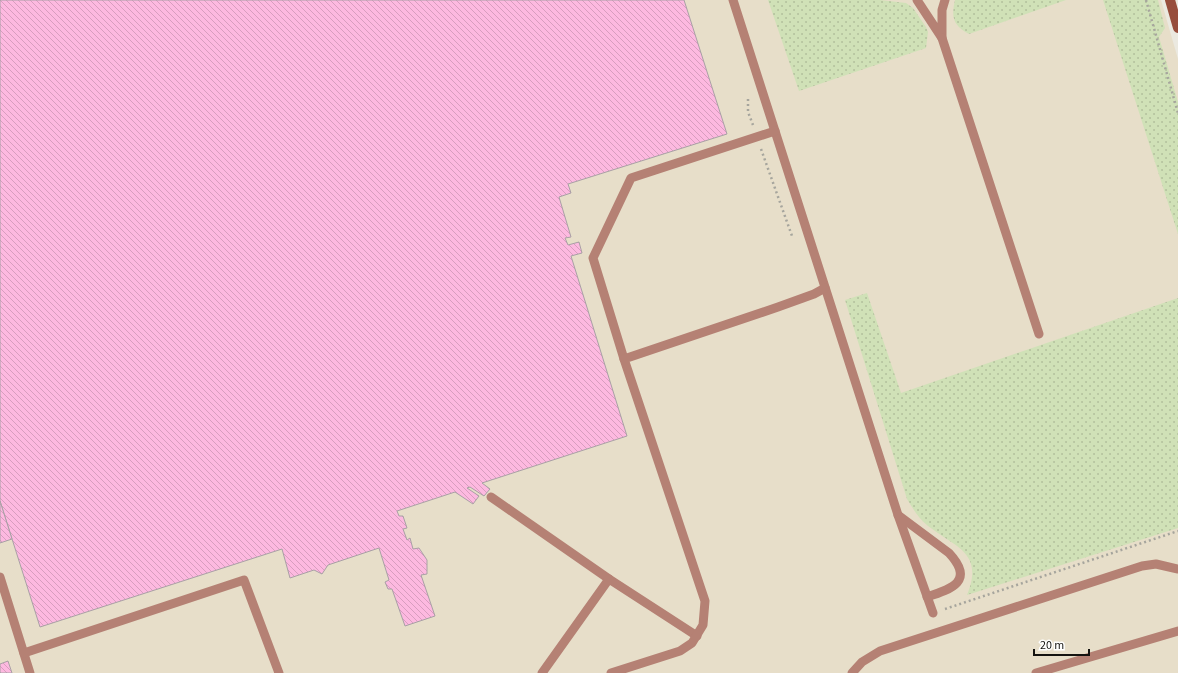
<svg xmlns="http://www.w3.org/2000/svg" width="1178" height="673" font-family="'Source Sans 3',sans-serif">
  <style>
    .industrial { fill: #e7dec9 }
    .grass { fill: url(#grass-dots) }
    .building { fill: url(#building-back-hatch); stroke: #a9a0a5 }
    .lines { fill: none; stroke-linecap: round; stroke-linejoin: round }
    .path { stroke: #a6a59d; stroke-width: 2.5; stroke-dasharray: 2 3; stroke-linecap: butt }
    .service { stroke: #b58174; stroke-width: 9 }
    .secondary { stroke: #974d3c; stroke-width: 10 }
  </style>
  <defs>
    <pattern id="grass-dots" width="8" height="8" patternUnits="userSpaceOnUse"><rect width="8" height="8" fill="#d0e1b7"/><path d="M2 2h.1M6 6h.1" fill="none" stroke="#b2c09c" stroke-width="1.8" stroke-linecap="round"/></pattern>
    <pattern id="building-back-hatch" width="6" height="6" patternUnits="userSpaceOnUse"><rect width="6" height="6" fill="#fdb9e0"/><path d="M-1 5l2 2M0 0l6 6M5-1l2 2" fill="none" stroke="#d89ebf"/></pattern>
  </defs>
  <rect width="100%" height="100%" fill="#ebe9e0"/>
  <path class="industrial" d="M0,0H1161L1178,59V673H0Z"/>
  <g class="grass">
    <path d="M768,0H880L906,3L913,8L926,27L928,32L926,48L799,91Z"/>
    <path d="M955,0H1066L969,34C953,26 951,17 955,0Z"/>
    <path d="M1103,0H1158L1165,28L1159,37L1178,102V234Z"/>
    <path d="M867,293L901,393L1178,298V528L967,595C984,553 957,548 928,526C919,519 913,509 907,499L845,300Z"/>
  </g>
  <g class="building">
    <path d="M0,0H684L727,134L568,184L571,193L559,197L571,237L565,238L568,245L579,242L582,253L571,256L627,436L482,483L490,489L484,496L470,487L467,488L479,496L473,504L455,492L397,511L399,516H403L407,528L403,529L407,540L410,538L413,549L419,548L427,560V574L421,575L435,616L405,626L392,589H388L385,582L389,580L379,548L328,565L322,574L314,570L290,578L282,549L40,627L0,501Z"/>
    <path d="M0,501L12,539L0,543Z"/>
    <path d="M8,661L12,673H0V664Z"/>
  </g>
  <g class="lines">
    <g class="path">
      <path d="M1146,0L1178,113"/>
      <path d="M748,99V112L753,125"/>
      <path d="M761,149L792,236"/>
      <path d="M945,609L1178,531"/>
    </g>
    <g class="service">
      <path d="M733,0L898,515L933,613"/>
      <path d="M917,0L942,38V10L945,0"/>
      <path d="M942,38L1039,334"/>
      <path d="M624,359L593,258L631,178L775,131"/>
      <path d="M491,497L609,579L697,636"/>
      <path d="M898,515L949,553C975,581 952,589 927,597"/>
      <path d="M0,577L30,673"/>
      <path d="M24,653L244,580L279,673"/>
      <path d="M542,673L609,579"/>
      <path d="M611,673L680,651L692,643L703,625L705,601L624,359L778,307L814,294L825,288"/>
      <path d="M852,673L862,662L880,651L1142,566L1156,564L1178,569"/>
      <path d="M1036,673L1178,631"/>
    </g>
    <path class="secondary" d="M1170,0L1178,28"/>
  </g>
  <path d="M1034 649v6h55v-6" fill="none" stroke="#141310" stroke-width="2"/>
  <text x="1040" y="649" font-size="12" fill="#141310" stroke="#ffffff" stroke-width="3" paint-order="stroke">20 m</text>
</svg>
